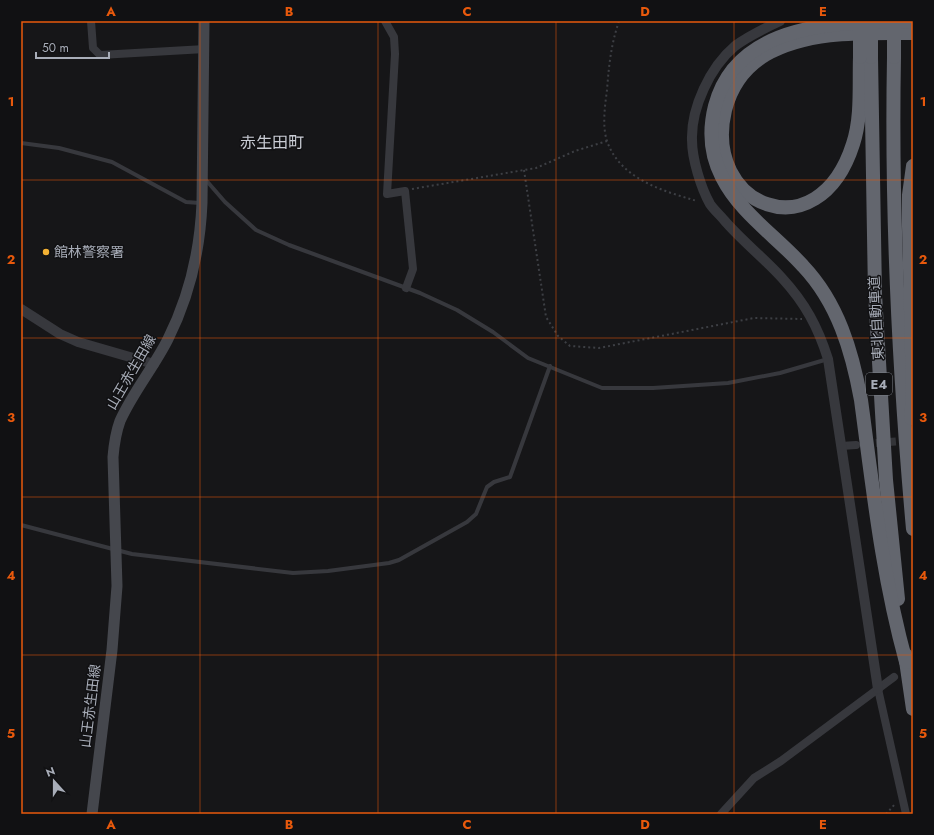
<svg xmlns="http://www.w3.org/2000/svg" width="934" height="835" font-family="Jost,'Noto Sans JP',sans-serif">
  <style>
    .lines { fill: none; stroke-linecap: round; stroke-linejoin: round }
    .minor-tunnel { stroke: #333438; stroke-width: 8; stroke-dasharray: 8 4; stroke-linecap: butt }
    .path { stroke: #3d3f44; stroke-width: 2; stroke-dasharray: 2 3; stroke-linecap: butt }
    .service { stroke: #37383d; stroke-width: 4 }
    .minor { stroke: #37383d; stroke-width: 8 }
    .tertiary { stroke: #37383d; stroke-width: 10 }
    .secondary { stroke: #45474d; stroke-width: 11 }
    .motorway { stroke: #63666e; stroke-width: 14 }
    .motorway-bridge { stroke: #63666e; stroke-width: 14 }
    .grid { fill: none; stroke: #e8590c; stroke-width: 1; stroke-opacity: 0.55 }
    .poi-dot { fill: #f2b134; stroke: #111113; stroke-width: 1.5 }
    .labels { text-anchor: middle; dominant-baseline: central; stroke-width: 3; stroke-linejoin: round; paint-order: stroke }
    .shield { fill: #111113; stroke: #7b7e86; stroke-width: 1 }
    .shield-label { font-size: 13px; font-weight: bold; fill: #a8adb8 }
    .poi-label { font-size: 14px; fill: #a8adb8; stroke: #111113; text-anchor: start }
    .street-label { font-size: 14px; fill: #a8adb8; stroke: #111113 }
    .quarter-label { font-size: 16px; fill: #c9ccd4; stroke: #111113 }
    .neatline { fill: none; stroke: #e8590c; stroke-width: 1.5 }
    .grid-label { font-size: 13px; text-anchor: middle; font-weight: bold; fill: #e8590c }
  </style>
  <rect width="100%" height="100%" fill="#161618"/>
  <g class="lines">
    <path class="minor-tunnel" d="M864,444L913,440"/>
    <g class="path">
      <path d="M619,21C611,45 609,64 607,90C605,105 602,126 607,141C620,179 663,191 697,201"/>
      <path d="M524,170L546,317L558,336L570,346L599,348L754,318L802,319"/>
      <path d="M412,189L536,168L575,151L607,141"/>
      <path d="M886,814L895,804"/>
    </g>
    <g class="service">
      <path d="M21,143L59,148L112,162L186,202L200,203"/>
      <path d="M205,179L225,202L256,230L289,245L420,293L457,310L493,332L528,358L602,388H653L728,383L780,373L828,359"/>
      <path d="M21,525L132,554L293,573L328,571L389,563L399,560L467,522L476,514L487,487L494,482L510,477L550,366"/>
    </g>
    <g class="minor">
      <path d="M91,21L93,48L100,55L205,49"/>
      <path d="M385,21L394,37L395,54L387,194L405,191L413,269L406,288"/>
      <path d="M841,446L856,445"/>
      <path d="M878,689L906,814"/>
      <path d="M721,814L754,778L781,761L894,677"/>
    </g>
    <g class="tertiary">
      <path d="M780,21C765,28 748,36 735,46C710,67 691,108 692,140C692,159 701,188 710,204C714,210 720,215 724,220C742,241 764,258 782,278C805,303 818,327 828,359L878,689"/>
      <path d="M21,309L60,334L78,342L154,364"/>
    </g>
    <path class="secondary" d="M92,814L112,650L117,586L113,457C114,445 116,432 120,421C133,392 154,367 168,339C190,295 200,252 202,203L204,21"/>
    <g class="motorway">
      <path d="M860,57C859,85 862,117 853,144C818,254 702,206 725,110C731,87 745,67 765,55C809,30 864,33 913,33"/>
      <path d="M871,57L875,294L886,480L898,599"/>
      <path d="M894,57C891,214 899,372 913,529"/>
      <path d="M911,418L913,395L909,226V195L913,166"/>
      <path d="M905,654L913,709"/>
      <path d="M906,662C882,575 873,489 861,400C852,351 838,303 803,266C776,236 740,213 722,177C710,154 709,130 715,106C737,21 843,21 913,22"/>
    </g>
    <g class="motorway-bridge">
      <path d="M871,21V57"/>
      <path d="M894,21V57"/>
      <path d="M860,57V21"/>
    </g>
  </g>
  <path class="grid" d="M200,21V814M378,21V814M556,21V814M734,21V814M21,180H913M21,338H913M21,497H913M21,655H913"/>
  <circle class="poi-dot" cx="46" cy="252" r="4"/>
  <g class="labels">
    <rect class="shield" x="866" y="373" width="26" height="22" rx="3"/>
    <g class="shield-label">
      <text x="879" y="384">E4</text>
    </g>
    <g class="poi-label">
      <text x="54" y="252">館林警察署</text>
    </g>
    <g class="street-label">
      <text transform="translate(876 318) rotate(-93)">東北自動車道</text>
      <text transform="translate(131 372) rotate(-60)">山王赤生田線</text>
      <text transform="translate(90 706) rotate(-83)">山王赤生田線</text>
    </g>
    <g class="quarter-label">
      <text x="272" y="142">赤生田町</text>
    </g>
  </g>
  <rect width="934" height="835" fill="none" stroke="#111113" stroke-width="44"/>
  <g transform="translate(54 781) rotate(339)" stroke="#111113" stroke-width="3" paint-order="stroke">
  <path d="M0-3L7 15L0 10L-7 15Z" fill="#a8adb8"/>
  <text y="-6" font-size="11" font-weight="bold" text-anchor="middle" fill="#a8adb8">N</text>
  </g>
  <path d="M36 52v6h73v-6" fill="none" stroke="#a8adb8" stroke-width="2"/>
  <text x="42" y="52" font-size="12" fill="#a8adb8" stroke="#111113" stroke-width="3" paint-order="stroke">50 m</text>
  <rect x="22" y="22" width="890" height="791" class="neatline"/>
  <g class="grid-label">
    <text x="111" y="16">A</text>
    <text x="289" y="16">B</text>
    <text x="467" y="16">C</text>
    <text x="645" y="16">D</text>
    <text x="823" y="16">E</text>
    <text x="11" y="106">1</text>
    <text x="923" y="106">1</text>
    <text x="11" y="264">2</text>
    <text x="923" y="264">2</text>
    <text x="11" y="422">3</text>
    <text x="923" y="422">3</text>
    <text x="11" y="580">4</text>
    <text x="923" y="580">4</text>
    <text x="11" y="738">5</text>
    <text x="923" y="738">5</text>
    <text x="111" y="829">A</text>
    <text x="289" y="829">B</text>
    <text x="467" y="829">C</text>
    <text x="645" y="829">D</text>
    <text x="823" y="829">E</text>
  </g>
</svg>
